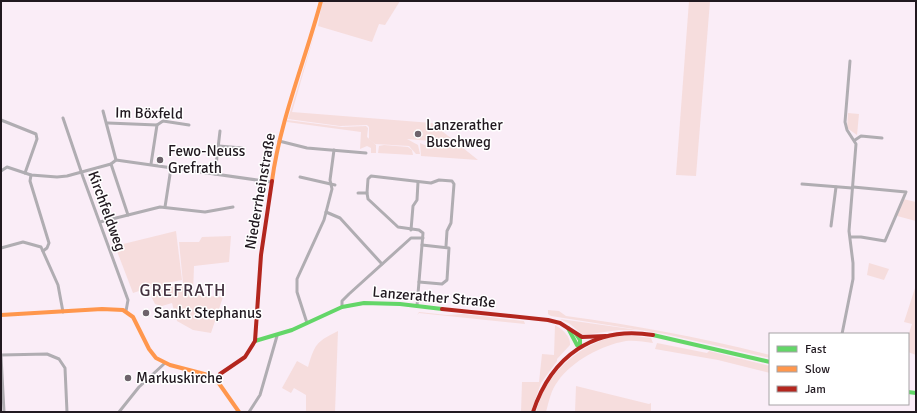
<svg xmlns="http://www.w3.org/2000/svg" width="917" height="413" font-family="Signika,sans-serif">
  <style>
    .green { fill: #f6dddd }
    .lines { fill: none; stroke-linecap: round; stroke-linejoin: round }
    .street { stroke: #b0adb2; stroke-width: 3 }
    .fast { stroke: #63d668; stroke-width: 4 }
    .slow { stroke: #ff974d; stroke-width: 4 }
    .jam { stroke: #b3261e; stroke-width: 4 }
    .poi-dot { fill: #6d636b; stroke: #fff; stroke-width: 1.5 }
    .labels { text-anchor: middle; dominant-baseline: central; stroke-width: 3; stroke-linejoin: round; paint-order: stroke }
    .street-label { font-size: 15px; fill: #211920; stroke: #fff }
    .poi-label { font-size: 15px; fill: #211920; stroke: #fff; text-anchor: start }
    .quarter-label { font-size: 17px; letter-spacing: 1px; fill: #443240; stroke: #fff }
  </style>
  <rect width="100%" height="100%" fill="#faedf7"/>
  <g class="green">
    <path d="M322,1H400L385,25L379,24L372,42L318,26Z"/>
    <path d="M689,1H710L696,176L676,175Z"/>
    <path d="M316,29L292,112L432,123L478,160L421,156L420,143L427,146L430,141L407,139L418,145L420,154H416L409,146L375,144L369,139V127L367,125L340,126L288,119Z"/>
    <path d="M848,113L859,114L857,135L847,128Z"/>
    <path d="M287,120L342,127L366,126L368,128L367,137L376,145V153H371V148L367,146L360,149L361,132L287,122Z"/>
    <path d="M384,145L408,147L412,150L413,155L378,153L379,146Z"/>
    <path d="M903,199L916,202V221L897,216Z"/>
    <path d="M176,231L182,280L167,283L164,286L153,291L151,287L133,293L115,246Z"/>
    <path d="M231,236L229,262L194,266L193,295L223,297L211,333L193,330L177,321L172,303L162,306L155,304L150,294L183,283L179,242H199L202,237Z"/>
    <path d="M869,263L889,269L884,280L867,275Z"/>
    <path d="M916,285V355L908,352V336L912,324L904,322Z"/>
    <path d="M548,310L559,311L566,316C635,325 703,338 770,355V358L665,334L551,316L548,314Z"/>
    <path d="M419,312L447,315L463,314L524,321L525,324L419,313L417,315Z"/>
    <path d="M560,319L638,330H619L583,335L570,324Z"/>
    <path d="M555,325C562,329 571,336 570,345L557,359V361L541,383L531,412H521L522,382H539L542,354L554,355Z"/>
    <path d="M338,331L335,412H306V395L294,388L291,393L282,388L297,361L308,367C315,344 316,342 338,331Z"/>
    <path d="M615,336H634L651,338L653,343C644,342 635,340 626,341C602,345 572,361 558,381C551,390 549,401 546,412H536C546,373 577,346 615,336Z"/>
    <path d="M657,343L707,353L709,351L770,366V373L718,360L655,349Z"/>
    <path d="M576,386L649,404L651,403V412H575Z"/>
  </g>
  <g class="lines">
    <g class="street">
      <path d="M103,111L116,160"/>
      <path d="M63,118L83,177L128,300L126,311"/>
      <path d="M1,120L36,134L37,139L25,173"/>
      <path d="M108,123L157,125L163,121L189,125"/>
      <path d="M855,140L861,136L882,138"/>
      <path d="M279,141L307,148L366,153"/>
      <path d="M219,146L242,148"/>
      <path d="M111,164L128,215"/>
      <path d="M151,164L157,125"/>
      <path d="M1,171L7,167L31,175L57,177L67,176L111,164L116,160L271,182"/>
      <path d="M215,174L220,131"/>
      <path d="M31,175L30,181L49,243L47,248L43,251"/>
      <path d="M300,177L335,185"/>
      <path d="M802,184L852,188"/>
      <path d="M358,193H367L368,199L398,227L419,230L423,233L417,306"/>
      <path d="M367,193L368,179L371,176L431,183L439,180L452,181L454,184L451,223L447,231L446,246"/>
      <path d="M165,207L171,168"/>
      <path d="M326,212L340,218L382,264"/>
      <path d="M100,222L160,207L205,212L233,207"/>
      <path d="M831,226L836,187"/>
      <path d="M411,230L413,206L417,200L418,182"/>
      <path d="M851,237H861L885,241L906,192L853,187"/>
      <path d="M1,248L23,242L41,247L58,285L63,312"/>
      <path d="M419,282L442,284L447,280L449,248L422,245"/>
      <path d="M342,307V301L349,294L411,238H423"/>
      <path d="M307,323L297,292V279L324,220L332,189L330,180L334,150"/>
      <path d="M842,334L853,279V263L849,231L856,144L847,130L845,122L850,61"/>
      <path d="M1,355L47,354L59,359L65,368L67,412"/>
      <path d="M1,356L4,412"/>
      <path d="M119,412L139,387L165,363"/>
      <path d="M249,412L260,395L277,336"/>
    </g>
    <g class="fast">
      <path d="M568,328L577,345L580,347"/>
      <path d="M576,334L580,340V347"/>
      <path d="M653,335L770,362"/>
      <path d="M255,341L292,330L342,307L364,303L400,304L442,309"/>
      <path d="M908,392L916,393"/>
    </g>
    <g class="slow">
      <path d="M272,181C280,120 305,61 321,1"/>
      <path d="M1,315L102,309L123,310L133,317L149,349L156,358L170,365L212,376"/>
      <path d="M218,382L239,412"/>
    </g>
    <g class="jam">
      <path d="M442,309L548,320L560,323L582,337L606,336"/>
      <path d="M220,374L245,357L255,341L261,255L272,181"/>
      <path d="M533,412C551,357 594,325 653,335"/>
    </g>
  </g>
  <g class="poi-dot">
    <circle cx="418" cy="134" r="4"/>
    <circle cx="160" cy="160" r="4"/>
    <circle cx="146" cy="313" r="4"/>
    <circle cx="128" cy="378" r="4"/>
  </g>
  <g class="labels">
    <g class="street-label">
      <text transform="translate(149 113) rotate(1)">Im Böxfeld</text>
      <text transform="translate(260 191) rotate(-80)">Niederrheinstraße</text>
      <text transform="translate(107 211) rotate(70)">Kirchfeldweg</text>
      <text transform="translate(434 297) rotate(5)">Lanzerather Straße</text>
    </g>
    <g class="poi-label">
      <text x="426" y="125">Lanzerather<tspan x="426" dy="17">Buschweg</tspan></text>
      <text x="168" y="151">Fewo-Neuss<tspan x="168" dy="17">Grefrath</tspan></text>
      <text x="154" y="313">Sankt Stephanus</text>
      <text x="136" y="378">Markuskirche</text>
    </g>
    <g class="quarter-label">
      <text x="183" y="290">GREFRATH</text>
    </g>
  </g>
  <rect width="917" height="413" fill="none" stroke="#211920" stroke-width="4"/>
  <rect x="769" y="333" width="140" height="72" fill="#ffffff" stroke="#a6a3a6"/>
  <rect x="777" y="346" width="20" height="6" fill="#63d668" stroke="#a6a3a6"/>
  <text x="805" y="353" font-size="12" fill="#211920">Fast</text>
  <rect x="777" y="366" width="20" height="6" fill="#ff974d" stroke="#a6a3a6"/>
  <text x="805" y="373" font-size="12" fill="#211920">Slow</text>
  <rect x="777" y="386" width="20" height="6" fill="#b3261e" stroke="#a6a3a6"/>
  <text x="805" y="393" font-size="12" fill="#211920">Jam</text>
</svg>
